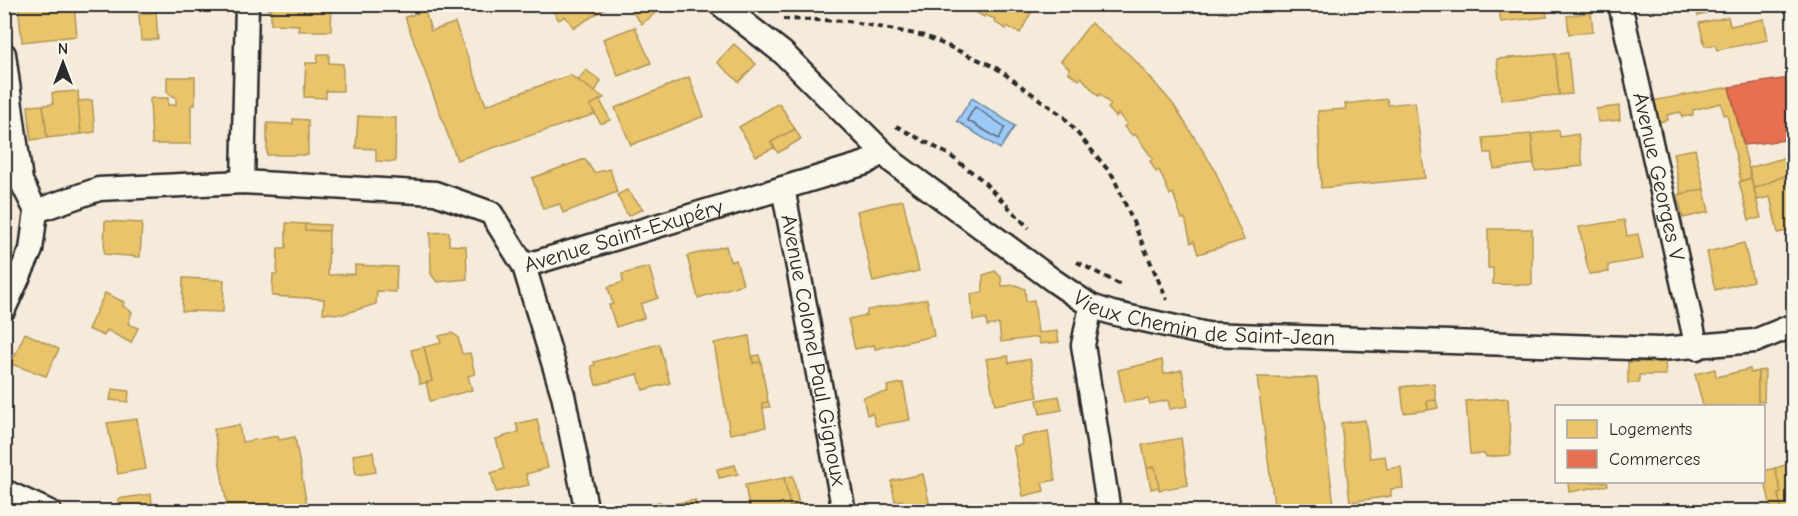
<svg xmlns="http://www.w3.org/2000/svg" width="1798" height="516" font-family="'Comic Neue',sans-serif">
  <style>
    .water { fill: #9dc9f7; stroke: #6f8aa5; stroke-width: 1.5 }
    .homes { fill: #e9c46a; stroke: #b09657; stroke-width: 1.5 }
    .shops { fill: #e76f51; stroke: #af5b46; stroke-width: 1.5 }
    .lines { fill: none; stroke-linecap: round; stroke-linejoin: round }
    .shore { stroke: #596a7d; stroke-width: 1.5 }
    .street-casing { stroke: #2b2b2b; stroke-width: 27 }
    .path { stroke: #2b2b2b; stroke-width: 4; stroke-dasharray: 6 4.5; stroke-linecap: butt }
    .street { stroke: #fbf7ec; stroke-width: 22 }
    .labels { text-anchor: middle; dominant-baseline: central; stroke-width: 6; stroke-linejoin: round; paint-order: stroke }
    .street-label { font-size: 22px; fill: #2b2b2b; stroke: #fbf7ec }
  </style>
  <rect width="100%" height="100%" fill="#f6ebda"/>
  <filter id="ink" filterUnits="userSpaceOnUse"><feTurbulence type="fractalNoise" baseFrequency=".0167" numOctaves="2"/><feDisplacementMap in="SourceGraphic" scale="12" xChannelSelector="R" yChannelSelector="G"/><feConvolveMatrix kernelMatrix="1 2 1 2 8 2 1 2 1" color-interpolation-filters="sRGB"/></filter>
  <g filter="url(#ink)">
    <path class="water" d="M972,98L1015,126L1000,149L957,121Z"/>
    <g class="homes">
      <path d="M18,4H74L77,36L22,42Z"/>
      <path d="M268,4H332L331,31H298L299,25L271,24V9H268Z"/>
      <path d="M553,4H605L602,7L604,9L574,28L565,16L559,20L550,7Z"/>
      <path d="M630,4H666L642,24L627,6Z"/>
      <path d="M962,4H1036L1020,33L1007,26L1006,29L994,22L995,19L985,15L984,17Z"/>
      <path d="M1498,4H1545L1547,17L1501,22Z"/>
      <path d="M1695,4H1703L1705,14L1698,16Z"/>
      <path d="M425,11L431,31L455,23L486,105L570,75L604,98L590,105L595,114L457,160L405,17Z"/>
      <path d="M156,12L158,39L141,41L139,14Z"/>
      <path d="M1591,12L1593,32L1569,34L1567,16Z"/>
      <path d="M1728,17L1730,26L1764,19L1768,40L1717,50L1715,45L1705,46L1699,23Z"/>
      <path d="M1091,23L1132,57L1173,104L1214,168L1244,240L1198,254L1194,241L1191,243L1185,218L1182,219L1173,193L1170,195L1159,170L1156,172L1150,161L1153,159L1135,134L1133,136L1124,127L1127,124L1118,114L1116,117L1108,108L1111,105L1100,94L1098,96L1081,77L1079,80L1068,72L1070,69L1061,61Z"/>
      <path d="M635,27L651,63L618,76L603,39Z"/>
      <path d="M734,44L756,64L739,82L717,62Z"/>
      <path d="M1568,53L1572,94L1559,95L1555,54Z"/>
      <path d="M318,54H329V63L343,64V91H326V98L304,97L306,63H317Z"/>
      <path d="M1555,54L1559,95L1501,100L1497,59Z"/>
      <path d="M586,70L601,81L595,92L578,80Z"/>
      <path d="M167,77H195V105H191V144H152L150,98H168V105H176V98L167,92Z"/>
      <path d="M689,77L704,116L631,145L615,108Z"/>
      <path d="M1729,87L1751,178L1741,181L1727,114L1724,115L1721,103L1693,110V115L1682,117L1681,112L1667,115L1668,120L1655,123L1651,101Z"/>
      <path d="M78,91L81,134L47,138L43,105L53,104L52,93Z"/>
      <path d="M1387,99L1388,105L1415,102L1425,178L1321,188L1318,111L1346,109L1345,104Z"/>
      <path d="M92,100L95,132L81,134L78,101Z"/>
      <path d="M600,100L610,120L601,124L590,105Z"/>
      <path d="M779,103L795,129L771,142L774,148L756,156L739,127Z"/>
      <path d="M43,105L47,138L31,140L28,106Z"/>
      <path d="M1619,106L1620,120L1598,122L1596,109Z"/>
      <path d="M358,116L396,118L395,162L376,161V149L356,148Z"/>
      <path d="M293,119L308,120V155H267V123L293,124Z"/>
      <path d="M795,129L801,139L778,153L771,142Z"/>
      <path d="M1559,130L1560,137L1578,134L1583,166L1535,171L1531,134Z"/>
      <path d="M1531,134L1534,164L1494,169L1491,153H1485L1483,138Z"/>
      <path d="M1695,149L1704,189L1681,194L1673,153Z"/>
      <path d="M1794,155V172L1754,189L1749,168Z"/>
      <path d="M585,159L594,173L610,169L617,192L563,213L560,204L543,209L532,178Z"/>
      <path d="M1786,175L1789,188L1794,187V229L1778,233L1770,197L1757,200L1754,189Z"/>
      <path d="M1751,178L1761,218L1749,220L1739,182Z"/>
      <path d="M1704,189L1709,212L1683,218L1678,195Z"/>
      <path d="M627,190L643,209L628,216L617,195Z"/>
      <path d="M903,200L919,271L873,282L857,211Z"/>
      <path d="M1624,220L1627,236L1638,234L1643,259L1608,265L1609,272L1589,274L1579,227Z"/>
      <path d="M105,221L142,223L140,257L104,254Z"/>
      <path d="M286,223L305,224V230L329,231L328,275L355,274V265L397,267L396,292L377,291L376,304L343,314L323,313L324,299L272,296L273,274H277L278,248H286Z"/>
      <path d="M305,224L330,225L329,231L305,230Z"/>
      <path d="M1488,229H1532V285L1493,284V268H1488Z"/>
      <path d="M449,232V245L466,246L467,279L437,282L431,274L430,233Z"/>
      <path d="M1744,243L1753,281L1715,290L1707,252Z"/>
      <path d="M726,246L730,262L736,260L743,284L698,298L687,256Z"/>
      <path d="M649,267L658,298L641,304L644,318L616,327L609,305L613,304L608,287L623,282L622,274Z"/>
      <path d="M995,271L1001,277L1002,286L1016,285L1025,289L1026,301L1034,300L1038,333L1057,331L1059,342L1040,344L1038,337L1001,342L999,324L987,326L986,319L973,320L971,294L983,292V275Z"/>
      <path d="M183,278L224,280L223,312L182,311Z"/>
      <path d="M105,293L124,302L123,306L132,312L128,324L138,328L131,343L107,330L104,336L88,329Z"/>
      <path d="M927,299L934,336L875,349L874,345L855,349L848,319L867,315V310Z"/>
      <path d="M25,333L59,349L46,376L11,364Z"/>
      <path d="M452,333L458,337L462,354L470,353L475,374L468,376L472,390L430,401L426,382L432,381L424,347L441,343L439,336Z"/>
      <path d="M749,336L753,363L761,362L768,402L762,403L766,427L730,434L714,343Z"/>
      <path d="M659,344L670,383L643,390L638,374L596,385L591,366L595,365L594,362Z"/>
      <path d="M424,347L432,381L420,384L411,350Z"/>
      <path d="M759,355L761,362L753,363V356Z"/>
      <path d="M1008,356L1009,363L1030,359L1038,397L995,405L986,359Z"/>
      <path d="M1162,360L1164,374L1182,370L1188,406L1170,409L1168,400L1150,404L1148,399L1124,403L1118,370Z"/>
      <path d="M1628,362H1665L1666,375H1639V383H1628Z"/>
      <path d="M1715,369L1716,377L1750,369L1751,373L1758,371V404L1744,406H1703L1695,374Z"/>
      <path d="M1765,370L1764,402L1758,401V371Z"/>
      <path d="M1257,377L1317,378L1335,512H1275Z"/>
      <path d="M903,383L910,420L876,426L872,413L867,415L863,397L888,392L887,386Z"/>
      <path d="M1434,383L1436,400L1427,401L1428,410L1404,413L1401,387Z"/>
      <path d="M112,389L129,391L128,402L110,400Z"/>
      <path d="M1059,396L1062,410L1040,414L1037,400Z"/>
      <path d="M1508,398L1511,455L1486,457L1485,454H1470L1466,401Z"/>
      <path d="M1436,400L1438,408L1428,410L1427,401Z"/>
      <path d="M768,402L770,407L763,408L762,403Z"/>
      <path d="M137,419L146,469L118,474L107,423Z"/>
      <path d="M537,419L548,468L526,474L529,485L496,492L491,473L504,469L496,439L519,432L516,424Z"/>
      <path d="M1365,420L1370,458L1385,456L1387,469L1401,467L1403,488L1391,489V496L1350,502L1341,423Z"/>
      <path d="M239,425L242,442L278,436L279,440L295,437L308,512H228L214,429Z"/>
      <path d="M1048,431L1055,480L1042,483L1044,491L1023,496L1013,446L1022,445L1021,437Z"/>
      <path d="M1181,438L1188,485L1159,490L1155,467L1147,468L1142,445Z"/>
      <path d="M373,452L376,472L356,475L353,455Z"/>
      <path d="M1794,463V512H1782L1778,494L1781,493L1775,468Z"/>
      <path d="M735,465L738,474L719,478L717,469Z"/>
      <path d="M1155,467L1159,487L1151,489L1147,468Z"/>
      <path d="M1775,468L1781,493L1778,494L1782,512H1772L1764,477V471Z"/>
      <path d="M923,474L931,512H904L902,500L895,501L891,481Z"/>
      <path d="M793,476L799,505L790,507L784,478Z"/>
      <path d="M784,478L790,507L795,506L796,512H750L745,485Z"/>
      <path d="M1568,482H1607L1608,485L1569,492Z"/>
      <path d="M151,494L153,512H120L118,499Z"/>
      <path d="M695,500L697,512H626L625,509L660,502L661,506Z"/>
    </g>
    <path class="shops" d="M1789,78L1794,95V139L1744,145L1729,87Z"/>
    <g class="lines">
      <path class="shore" d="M975,107L1005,127L999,139L967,120Z"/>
      <defs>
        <g id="street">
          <path id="s1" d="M720,4L783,53L894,163L1054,281L1091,306L1112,313L1207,334L1660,349L1755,341L1794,325"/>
          <path id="s2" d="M1620,4L1697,348"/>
          <path d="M4,54L21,181L36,211L31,250L4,309"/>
          <path d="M243,182L247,4"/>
          <path id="s3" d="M783,188L844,512"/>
          <path d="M36,211L99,189L243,182L435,193L491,213L524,266L563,395L587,512"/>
          <path id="s4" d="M524,266L866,163L882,152"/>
          <path d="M1091,306L1083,345L1109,512"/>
          <path d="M4,491L50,512"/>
        </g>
      </defs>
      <use href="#street" class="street-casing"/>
      <g class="path">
        <path d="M783,19L848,21L925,36L995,67L1064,117L1113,176L1167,300"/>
        <path d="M896,126L948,154L981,179L1029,228"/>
        <path d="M1077,262L1123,286"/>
      </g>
      <use href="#street" class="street"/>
    </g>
  </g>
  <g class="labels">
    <g class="street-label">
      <text stroke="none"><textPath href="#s2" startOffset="177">Avenue Georges V</textPath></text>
      <text stroke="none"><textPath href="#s4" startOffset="104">Avenue Saint-Exupéry</textPath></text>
      <text stroke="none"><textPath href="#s1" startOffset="594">Vieux Chemin de Saint-Jean</textPath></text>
      <text stroke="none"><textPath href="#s3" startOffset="165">Avenue Colonel Paul Gignoux</textPath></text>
    </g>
  </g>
  <rect width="1798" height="516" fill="none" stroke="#fbf7ec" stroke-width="24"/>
  <rect x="12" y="12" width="1774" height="492" fill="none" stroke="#2b2b2b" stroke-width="2" filter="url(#ink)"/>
  <rect x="1555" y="405" width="210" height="78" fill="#fbf7ec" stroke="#a8a59f" stroke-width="1.5"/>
  <rect x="1567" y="420" width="30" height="18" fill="#e9c46a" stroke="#a8a59f" stroke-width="1.5"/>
  <text x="1609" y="435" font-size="18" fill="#2b2b2b">Logements</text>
  <rect x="1567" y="450" width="30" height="18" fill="#e76f51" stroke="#a8a59f" stroke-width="1.5"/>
  <text x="1609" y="465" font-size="18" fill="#2b2b2b">Commerces</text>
  <g transform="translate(63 63)" stroke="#fbf7ec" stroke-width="4.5" paint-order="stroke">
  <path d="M0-4.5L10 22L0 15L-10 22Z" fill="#2b2b2b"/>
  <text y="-9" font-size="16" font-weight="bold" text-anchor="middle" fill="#2b2b2b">N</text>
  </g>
</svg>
